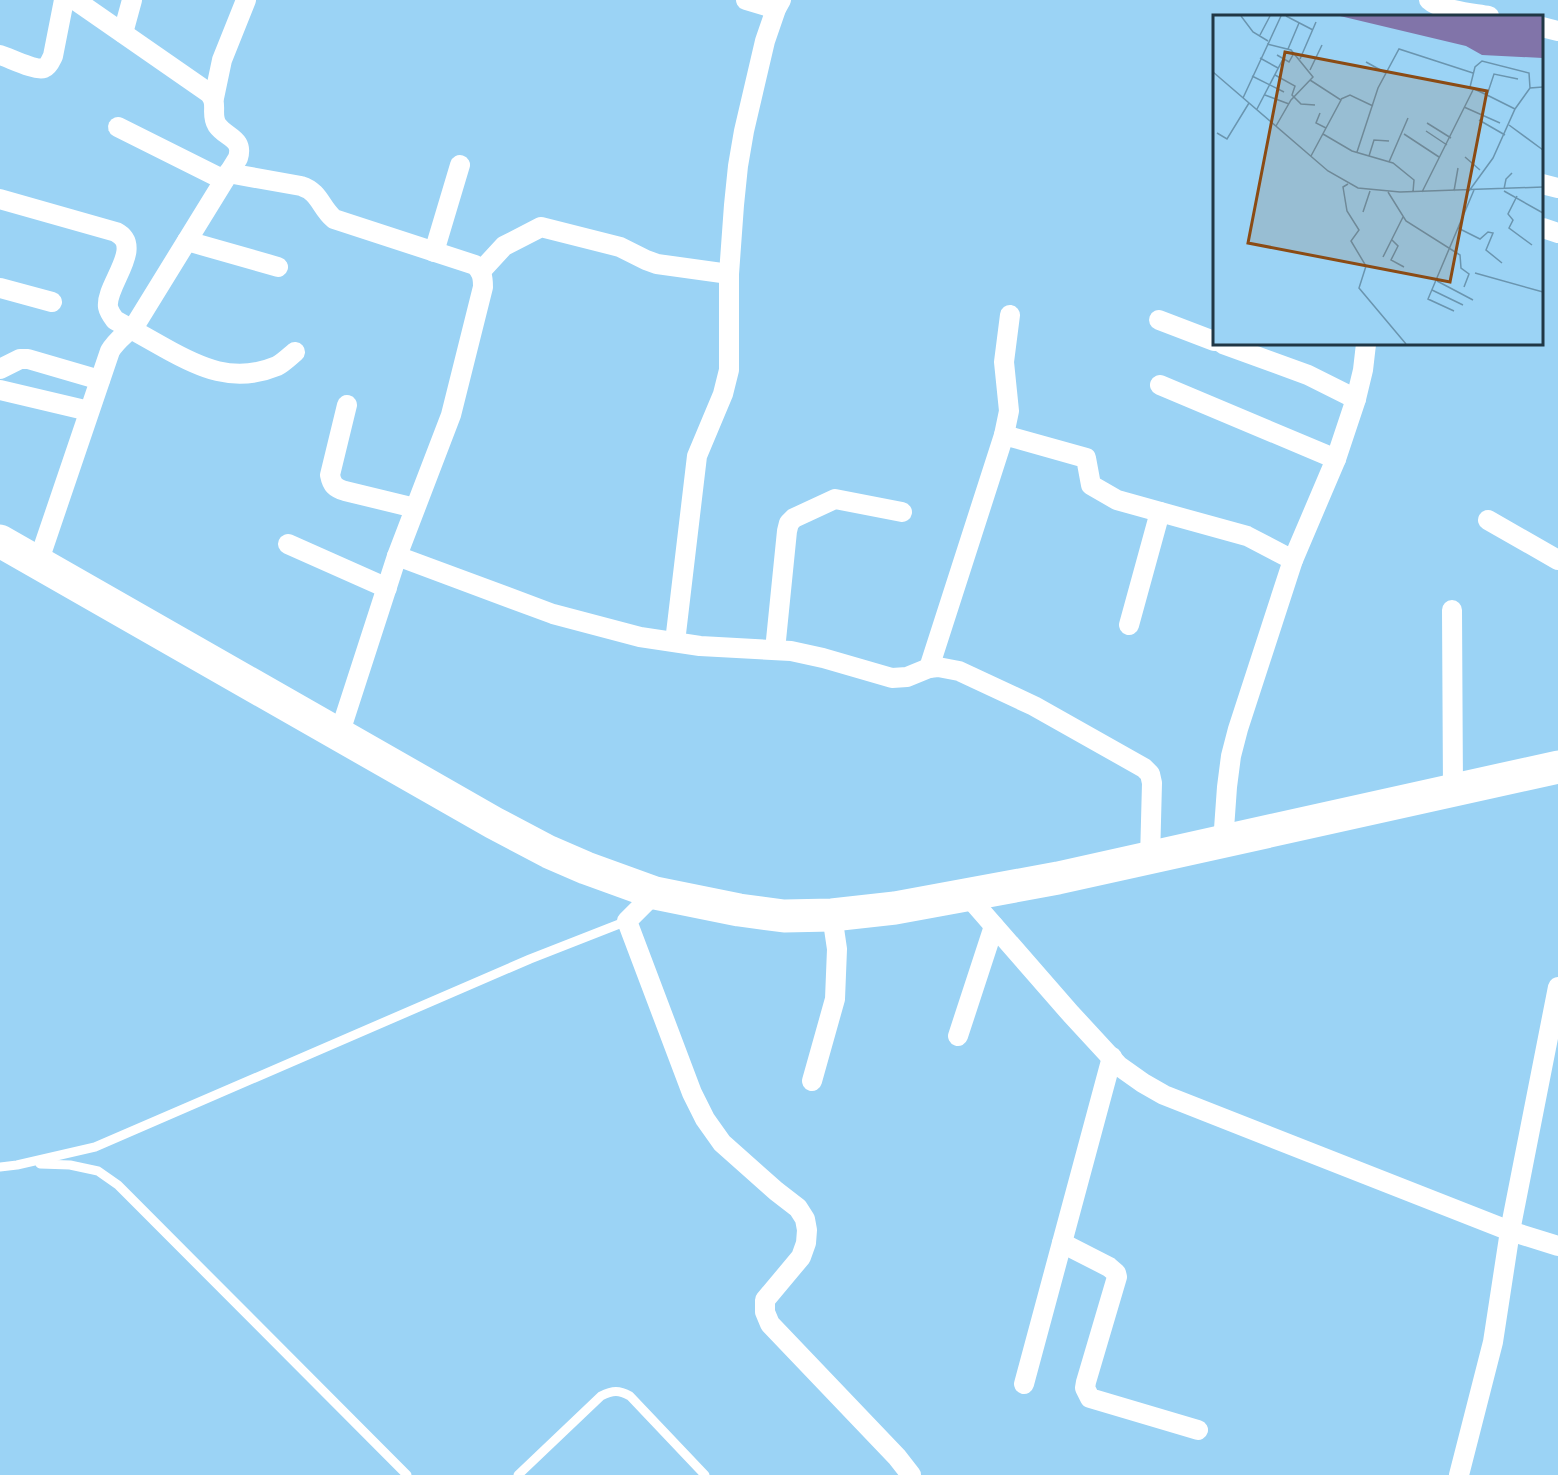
<svg xmlns="http://www.w3.org/2000/svg" width="1558" height="1475" font-family="'Varela Round',sans-serif">
  <style>
    .lines { fill: none; stroke-linecap: round; stroke-linejoin: round }
    .lane { stroke: #fff; stroke-width: 9 }
    .street { stroke: #fff; stroke-width: 20 }
    .highway { stroke: #fff; stroke-width: 33 }
    .inset-road { fill: none; stroke: #6a95af; stroke-width: 1.5 }
    .view { fill: #8b4b14; fill-opacity: 0.15; stroke: #8b4b14; stroke-width: 3 }
    .inset-edge { fill: none; stroke: #203745; stroke-width: 3 }
  </style>
  <rect width="100%" height="100%" fill="#9bd3f5"/>
  <g class="lines">
    <g class="lane">
      <path d="M40,1164L70,1165L98,1171L118,1185L407,1475"/>
      <path d="M0,1167L17,1165L95,1147L530,959L627,921"/>
      <path d="M518,1475L601,1396C613,1390 619,1390 630,1396L705,1475"/>
    </g>
    <g class="street">
      <path d="M746,0L776,9"/>
      <path d="M1429,0C1441,11 1473,13 1489,16"/>
      <path d="M1542,27L1558,31"/>
      <path d="M123,33L132,0"/>
      <path d="M0,55C10,58 35,71 44,68C49,66 51,60 53,56L64,0"/>
      <path d="M214,98L222,60L246,0"/>
      <path d="M118,127L224,180"/>
      <path d="M228,173L301,186C320,192 320,207 334,219L475,265C482,272 483,277 483,287L451,415L397,556L339,735"/>
      <path d="M1542,184L1558,188"/>
      <path d="M0,199L116,232C145,247 105,285 108,307C109,312 112,316 115,320C131,329 147,338 163,347C200,368 234,384 277,366C283,363 289,357 295,352"/>
      <path d="M1543,228L1558,233"/>
      <path d="M187,241L278,267"/>
      <path d="M434,252L460,165"/>
      <path d="M481,271L504,246L541,227L620,247L646,260L657,264L729,274"/>
      <path d="M0,288L52,302"/>
      <path d="M1159,320L1214,341"/>
      <path d="M1223,344L1308,375L1356,399"/>
      <path d="M0,369L20,359H28L100,380"/>
      <path d="M1160,385L1336,459"/>
      <path d="M0,390L89,411"/>
      <path d="M347,405L330,475C332,485 335,488 345,491L415,508"/>
      <path d="M1004,435L1086,458L1091,485L1117,500L1247,536L1293,560"/>
      <path d="M1488,520L1558,560"/>
      <path d="M288,544L387,588"/>
      <path d="M397,556L553,614L640,637L700,646L791,651L823,658L892,678L907,677L929,668L938,667L959,671L1034,706L1144,768L1150,774L1152,783L1150,859"/>
      <path d="M38,563L110,351C117,339 128,333 137,322L238,158C244,138 226,138 217,125C210,114 219,104 209,93L75,0"/>
      <path d="M1452,610L1453,791"/>
      <path d="M1129,625L1160,512"/>
      <path d="M675,642L697,456L723,394L729,370V274L734,205L738,166L744,131L765,41L776,9L781,0"/>
      <path d="M775,650L787,531L789,523L794,518L835,499L902,512"/>
      <path d="M929,668L1004,435L1009,411L1004,362L1010,315"/>
      <path d="M1223,843L1227,787L1231,756L1238,729L1293,560L1336,459L1356,399L1363,370L1366,344"/>
      <path d="M655,893L627,921L692,1093L705,1119L722,1143L776,1191L798,1208L805,1219L807,1230L806,1243L801,1257L765,1300V1312L770,1324L897,1457L911,1475"/>
      <path d="M967,895L1071,1014L1119,1066L1143,1083L1164,1095L1510,1231L1558,1246"/>
      <path d="M958,1036L994,926"/>
      <path d="M812,1081L835,999L837,949L832,915"/>
      <path d="M1062,1243L1109,1267L1116,1273L1117,1277L1086,1382L1085,1388L1090,1398L1198,1430"/>
      <path d="M1024,1384L1112,1057"/>
      <path d="M1459,1475L1493,1342L1510,1231L1558,987"/>
    </g>
    <path class="highway" d="M0,541L494,823L549,852L586,868L655,893L739,910L784,916L832,915L895,908L1058,878L1558,767"/>
  </g>
  <g transform="translate(1213 15)">
    <rect width="330" height="330" fill="#9bd3f5"/>
    <path d="M127,1H330V43L269,40L253,31Z" fill="#8174a9"/>
    <path class="inset-road" d="M28,1L40,17L55,26M73,1L100,15M47,20L57,1M54,29L78,35L100,62L78,85L63,111M75,34L86,8M64,40L76,47L81,38M47,43L65,53M87,44L103,7M153,47L173,58M97,55L109,30M0,57L115,156L145,173L187,177L330,172M62,60L82,71L79,80L88,89L102,90M39,61L71,77M97,65L128,85L98,141M52,80L76,89M274,80L257,72L262,52L269,46L316,58L317,73M30,83L68,1M128,84L137,80L160,91M251,92L287,108M44,94L70,44M302,94L274,80L281,59L305,64M107,98L103,108L113,113M266,105L292,120M214,108L238,123M296,110L330,135M213,116L234,130M4,118L14,124L36,88M110,119L139,136L180,148L201,165L200,177M191,119L226,142M144,137L165,73L186,34L260,58M156,141L161,125L176,126M252,142L267,155M176,147L195,103M135,169L130,172L134,196L146,215L138,226L153,251L146,273L193,329M291,174L293,164L299,158M241,176L245,153M256,176L280,143L302,94L317,73L330,72M291,176L330,198M175,177L193,206L247,240L248,253L256,259L251,272M209,177L260,75M304,181L295,199L300,205L296,213L319,230M150,197L157,176M245,213L267,224L275,217L280,218L273,235L289,248M179,225L185,231L178,245L191,252M170,242L190,202M262,258L330,277M224,266L260,285M219,275L250,290M241,296L215,284L261,175"/>
    <path class="view" d="M72,37L274,76L237,267L35,228Z"/>
    <rect width="330" height="330" class="inset-edge"/>
  </g>
</svg>
